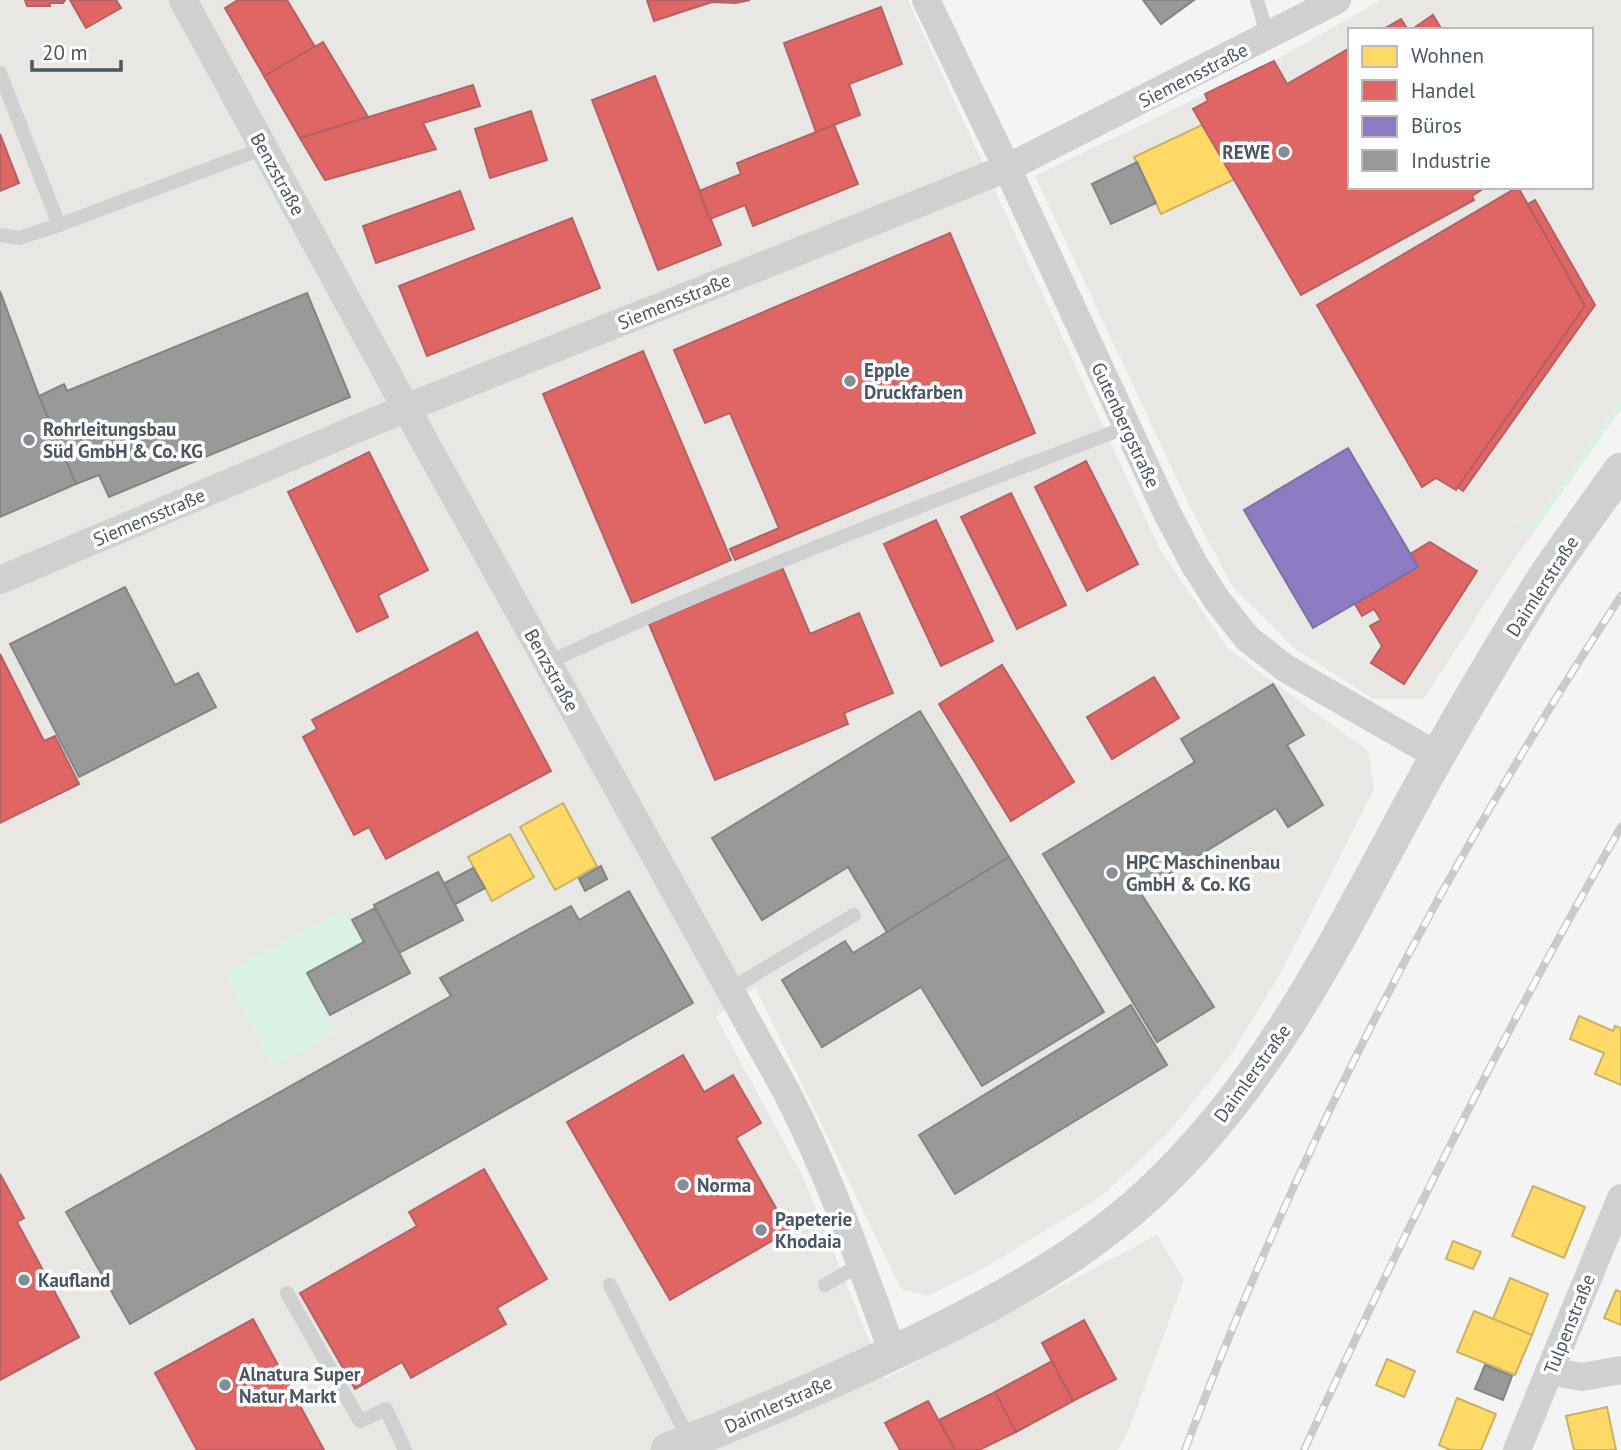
<svg xmlns="http://www.w3.org/2000/svg" width="1621" height="1450" font-family="'PT Sans',sans-serif">
  <style>
    .commercial { fill: #e8e7e3; fill-rule: evenodd }
    .green { fill: #d9f2e3 }
    .homes { fill: #ffd966; stroke: #c9b264; stroke-width: 2 }
    .shops { fill: #e06666; stroke: #b36164; stroke-width: 2 }
    .offices { fill: #8e7cc3; stroke: #7a71a6; stroke-width: 2 }
    .industry { fill: #999; stroke: #818588; stroke-width: 2 }
    .lines { fill: none; stroke-linecap: round; stroke-linejoin: round }
    .service { stroke: #ced0d2; stroke-width: 14 }
    .minor { stroke: #ced0d2; stroke-width: 28 }
    .tertiary { stroke: #ced0d2; stroke-width: 35 }
    .rail-casing { stroke: #c9cacc; stroke-width: 8 }
    .rail { stroke: #fff; stroke-width: 5; stroke-dasharray: 16; stroke-linecap: butt }
    .poi-dot { fill: #868d94; stroke: #fff; stroke-width: 2.5 }
    .labels { text-anchor: middle; dominant-baseline: central; stroke-width: 7; stroke-linejoin: round; paint-order: stroke }
    .street-label { font-size: 19px; fill: #4a5661; stroke: #fff }
    .poi-label { font-size: 19px; font-weight: bold; fill: #4a5661; stroke: #fff; text-anchor: start }
  </style>
  <rect width="100%" height="100%" fill="#f4f4f4"/>
  <g class="commercial">
    <path d="M0,0H908L1159,548L1228,649L1368,751L1374,789L1278,978L1230,1056L1167,1134L1102,1196L986,1267L927,1296L901,1289L755,987L716,1017L803,1177L885,1379L1157,1235L1184,1280L1129,1429L1118,1450H0Z"/>
    <path d="M1381,0H1621V409L1504,574L1424,699H1373L1294,648L1233,587L1191,509L1035,176L1274,61ZM1350,30H1591V187H1350Z"/>
  </g>
  <g class="green">
    <path d="M1621,400V409L1533,533L1511,520L1513,517L1530,528Z"/>
    <path d="M344,909L362,942L306,973L337,1032L273,1066L224,973Z"/>
  </g>
  <g class="homes">
    <path d="M1202,125L1235,179L1161,214L1134,157Z"/>
    <path d="M563,803L597,866L555,890L520,827Z"/>
    <path d="M510,834L534,877L492,901L468,857Z"/>
    <path d="M1579,1016L1613,1031L1615,1026L1621,1028V1085L1595,1074L1604,1053L1570,1039Z"/>
    <path d="M1533,1186L1585,1207L1564,1258L1512,1236Z"/>
    <path d="M1453,1241L1481,1252L1473,1269L1446,1259Z"/>
    <path d="M1510,1278L1548,1294L1532,1335L1493,1319Z"/>
    <path d="M1616,1290L1621,1292V1325L1604,1318Z"/>
    <path d="M1474,1311L1532,1335L1515,1375L1457,1352Z"/>
    <path d="M1387,1359L1415,1371L1404,1397L1376,1385Z"/>
    <path d="M1457,1398L1496,1414L1481,1450H1450L1439,1445Z"/>
    <path d="M1607,1407L1616,1450H1574L1566,1416Z"/>
  </g>
  <g class="shops">
    <path d="M25,0H65L63,3H50V6H27Z"/>
    <path d="M70,0H116L121,8L86,28Z"/>
    <path d="M238,0H287L315,47L264,76L225,8Z"/>
    <path d="M647,0H750L736,3L712,2L654,21Z"/>
    <path d="M881,7L902,64L849,84L860,115L816,132L784,43Z"/>
    <path d="M1433,15L1442,30H1411Z"/>
    <path d="M1401,19L1408,30H1382Z"/>
    <path d="M323,42L368,117L300,138L264,76Z"/>
    <path d="M1350,48V187H1486L1472,196L1474,200L1301,295L1193,109L1208,101L1205,94L1274,61L1287,84Z"/>
    <path d="M655,76L721,245L658,270L592,100Z"/>
    <path d="M473,85L480,106L423,123L436,149L325,180L300,138Z"/>
    <path d="M531,111L547,160L490,178L475,129Z"/>
    <path d="M834,125L858,184L753,226L745,205L710,219L699,191L741,174L737,163Z"/>
    <path d="M0,134L19,183L0,191Z"/>
    <path d="M1518,187L1585,306L1456,490L1436,478L1422,487L1317,305Z"/>
    <path d="M460,191L474,229L376,263L363,226Z"/>
    <path d="M1535,200L1595,305L1463,491L1458,487L1585,306L1528,204Z"/>
    <path d="M572,218L600,288L427,356L399,286Z"/>
    <path d="M950,233L1035,433L735,560L730,549L779,528L730,413L705,423L674,350Z"/>
    <path d="M643,351L731,560L632,603L543,394Z"/>
    <path d="M369,452L428,570L378,595L388,617L357,632L288,492Z"/>
    <path d="M1086,461L1138,564L1087,591L1035,487Z"/>
    <path d="M1011,493L1066,605L1017,629L961,517Z"/>
    <path d="M936,520L993,641L941,666L884,544Z"/>
    <path d="M1430,542L1477,571L1404,684L1371,663L1382,646L1370,626L1381,620L1374,609L1362,616L1355,604L1418,567L1410,554Z"/>
    <path d="M782,567L810,634L859,613L893,693L844,713L848,724L715,780L649,624Z"/>
    <path d="M477,632L551,771L386,859L369,827L354,835L303,737L317,729L312,720Z"/>
    <path d="M0,654L44,741L55,736L79,784L0,823Z"/>
    <path d="M1002,665L1074,782L1011,821L939,704Z"/>
    <path d="M1154,677L1179,718L1112,759L1087,717Z"/>
    <path d="M683,1055L704,1092L733,1075L761,1123L736,1138L789,1231L670,1300L567,1122Z"/>
    <path d="M484,1169L547,1279L497,1308L506,1324L411,1378L402,1362L355,1389L300,1293L417,1226L409,1212Z"/>
    <path d="M0,1174L24,1218L17,1222L79,1337L0,1380Z"/>
    <path d="M253,1319L324,1450H197L155,1373Z"/>
    <path d="M1084,1320L1116,1379L1073,1401L1042,1343Z"/>
    <path d="M1052,1361L1073,1401L1016,1432L995,1392Z"/>
    <path d="M995,1392L1016,1432L979,1450H955L939,1420Z"/>
    <path d="M928,1401L955,1450H900L885,1423Z"/>
  </g>
  <path class="offices" d="M1348,448L1418,567L1313,628L1244,510Z"/>
  <g class="industry">
    <path d="M1143,0H1194L1161,24Z"/>
    <path d="M1137,162L1156,203L1111,224L1092,184Z"/>
    <path d="M0,291L39,396L76,484L0,517Z"/>
    <path d="M307,293L350,397L109,497L99,475L76,484L39,396L64,384L67,391Z"/>
    <path d="M125,587L175,685L198,673L216,707L79,777L10,644Z"/>
    <path d="M1273,684L1304,735L1287,745L1323,805L1288,827L1276,808L1140,892L1214,1007L1157,1042L1043,854L1195,762L1181,739Z"/>
    <path d="M920,711L1009,857L887,932L848,867L762,920L712,838Z"/>
    <path d="M1009,857L1104,1012L982,1086L921,987L822,1047L782,980L845,941L853,953Z"/>
    <path d="M601,866L607,879L585,891L579,879Z"/>
    <path d="M473,868L485,888L454,905L443,884Z"/>
    <path d="M438,872L463,920L399,953L374,905Z"/>
    <path d="M629,891L693,1003L130,1324L66,1212L451,996L440,978L571,906L579,920Z"/>
    <path d="M375,908L410,973L330,1015L307,973L364,942L352,920Z"/>
    <path d="M1131,1005L1167,1065L955,1194L919,1135Z"/>
    <path d="M1485,1365L1512,1376L1503,1400L1475,1389Z"/>
  </g>
  <g class="lines">
    <g class="service">
      <path d="M1257,0L1268,37"/>
      <path d="M0,73L59,225"/>
      <path d="M0,235L19,238L59,225L264,148"/>
      <path d="M547,663C736,574 932,502 1127,427"/>
      <path d="M729,990L854,915"/>
      <path d="M610,1285L690,1441"/>
      <path d="M825,1285L861,1264"/>
      <path d="M287,1293L360,1421L386,1409L405,1450"/>
    </g>
    <g class="minor">
      <path d="M183,0L406,408L786,1091C830,1176 860,1263 893,1353"/>
      <path d="M926,0L1007,168L1167,513L1194,564L1217,600L1247,638L1285,668L1438,756"/>
      <path d="M0,580L406,408L1007,168L1337,0"/>
      <path d="M1549,1371L1582,1377L1621,1370"/>
      <path d="M1517,1450L1621,1198"/>
    </g>
    <path class="tertiary" d="M668,1450C754,1416 839,1379 922,1339C1003,1299 1082,1256 1149,1194C1281,1072 1350,911 1437,757C1472,696 1508,634 1547,574C1571,539 1596,505 1621,470"/>
    <defs>
      <g id="rail">
        <path d="M1185,1450C1296,1151 1446,863 1621,596"/>
        <path d="M1304,1450C1401,1238 1505,1029 1621,827"/>
      </g>
    </defs>
    <use href="#rail" class="rail-casing"/>
    <use href="#rail" class="rail"/>
  </g>
  <g class="poi-dot">
    <circle cx="1284" cy="152" r="7"/>
    <circle cx="850" cy="381" r="7"/>
    <circle cx="29" cy="440" r="7"/>
    <circle cx="1112" cy="873" r="7"/>
    <circle cx="683" cy="1185" r="7"/>
    <circle cx="761" cy="1230" r="7"/>
    <circle cx="24" cy="1280" r="7"/>
    <circle cx="225" cy="1385" r="7"/>
  </g>
  <g class="labels">
    <g class="street-label">
      <text transform="translate(1193 75) rotate(-27)">Siemensstraße</text>
      <text transform="translate(278 174) rotate(61)">Benzstraße</text>
      <text transform="translate(674 301) rotate(-22)">Siemensstraße</text>
      <text transform="translate(1126 425) rotate(65)">Gutenbergstraße</text>
      <text transform="translate(149 517) rotate(-23)">Siemensstraße</text>
      <text transform="translate(1542 586) rotate(-57)">Daimlerstraße</text>
      <text transform="translate(552 670) rotate(61)">Benzstraße</text>
      <text transform="translate(1252 1073) rotate(-54)">Daimlerstraße</text>
      <text transform="translate(1569 1324) rotate(-68)">Tulpenstraße</text>
      <text transform="translate(778 1404) rotate(-24)">Daimlerstraße</text>
    </g>
    <g class="poi-label">
      <text x="1270" y="152" text-anchor="end">REWE</text>
      <text x="864" y="370">Epple<tspan x="864" dy="22">Druckfarben</tspan></text>
      <text x="43" y="429">Rohrleitungsbau<tspan x="43" dy="22">Süd GmbH &amp; Co. KG</tspan></text>
      <text x="1126" y="862">HPC Maschinenbau<tspan x="1126" dy="22">GmbH &amp; Co. KG</tspan></text>
      <text x="697" y="1185">Norma</text>
      <text x="775" y="1219">Papeterie<tspan x="775" dy="22">Khodaia</tspan></text>
      <text x="38" y="1280">Kaufland</text>
      <text x="239" y="1374">Alnatura Super<tspan x="239" dy="22">Natur Markt</tspan></text>
    </g>
  </g>
  <rect x="1348" y="28" width="245" height="161" fill="#ffffff" stroke="#b7bbc0" stroke-width="2"/>
  <rect x="1362" y="46" width="35" height="21" fill="#ffd966" stroke="#b7bbc0" stroke-width="2"/>
  <text x="1411" y="63" font-size="21" fill="#4a5661">Wohnen</text>
  <rect x="1362" y="80" width="35" height="21" fill="#e06666" stroke="#b7bbc0" stroke-width="2"/>
  <text x="1411" y="98" font-size="21" fill="#4a5661">Handel</text>
  <rect x="1362" y="116" width="35" height="21" fill="#8e7cc3" stroke="#b7bbc0" stroke-width="2"/>
  <text x="1411" y="133" font-size="21" fill="#4a5661">Büros</text>
  <rect x="1362" y="150" width="35" height="21" fill="#999999" stroke="#b7bbc0" stroke-width="2"/>
  <text x="1411" y="168" font-size="21" fill="#4a5661">Industrie</text>
  <path d="M32 60v10h89v-10" fill="none" stroke="#4a5661" stroke-width="3.5"/>
  <text x="42" y="60" font-size="21" fill="#4a5661" stroke="#ffffff" stroke-width="5" paint-order="stroke">20 m</text>
</svg>
